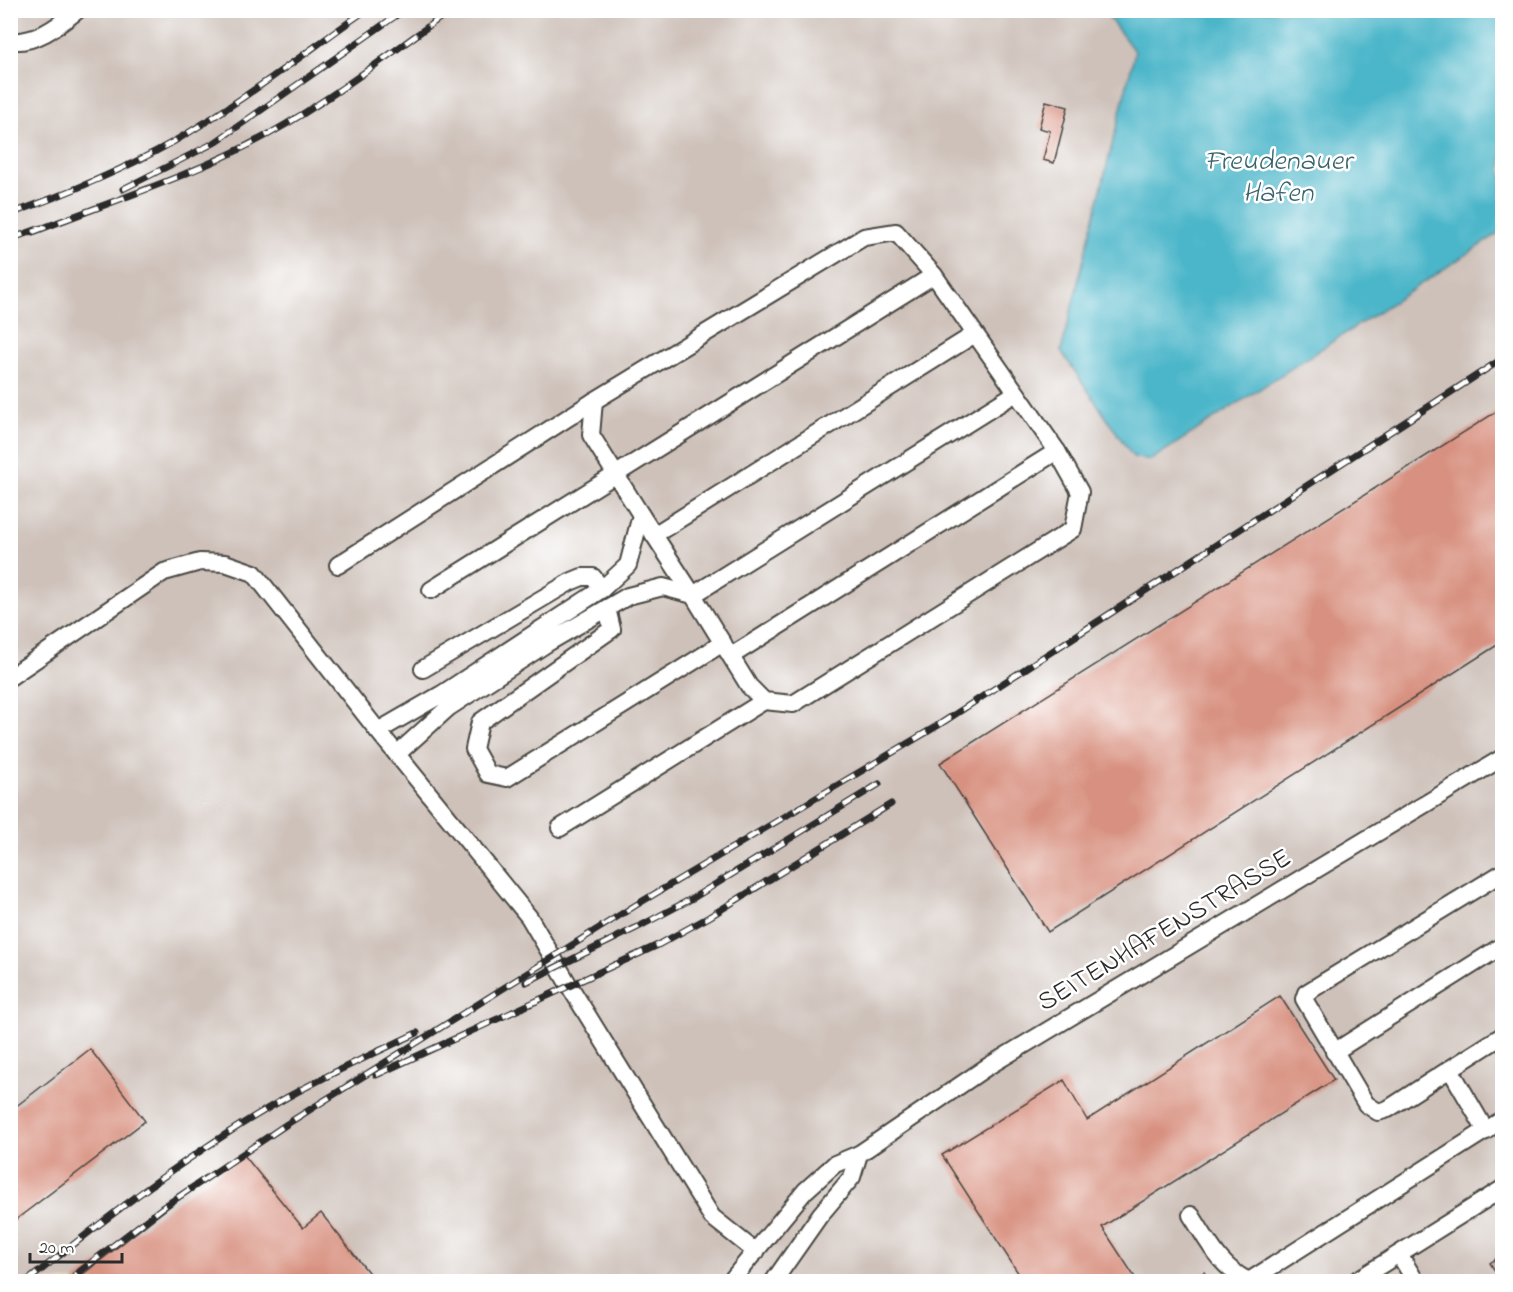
<svg xmlns="http://www.w3.org/2000/svg" width="1513" height="1292" font-family="'Indie Flower',sans-serif">
  <style>
    .industrial { fill: #cec1ba }
    .water { fill: #4cb6c9; stroke: #3c707a; stroke-width: 1.5 }
    .building { fill: #d89180 }
    .lines { fill: none; stroke-linecap: round; stroke-linejoin: round }
    .lane-casing { stroke: #484641; stroke-width: 20 }
    .lane { stroke: #fff; stroke-width: 16 }
    .rail-casing { stroke: #2b2b2b; stroke-width: 7 }
    .rail { stroke: #fff; stroke-width: 4.5; stroke-dasharray: 14; stroke-linecap: butt }
    .labels { text-anchor: middle; dominant-baseline: central; stroke-width: 5; stroke-linejoin: round; paint-order: stroke }
    .street-label { font-size: 27px; fill: #2b2b2b; stroke: #fff }
    .water-label { font-size: 28px; font-style: italic; fill: #38636a; stroke: #fff }
  </style>
  <rect width="100%" height="100%" fill="#fff"/>
  <filter id="ink" filterUnits="userSpaceOnUse"><feTurbulence type="fractalNoise" baseFrequency=".0167" numOctaves="2"/><feDisplacementMap in="SourceGraphic" scale="12" xChannelSelector="R" yChannelSelector="G"/><feConvolveMatrix kernelMatrix="1 2 1 2 8 2 1 2 1" color-interpolation-filters="sRGB"/></filter>
  <filter id="wash" filterUnits="userSpaceOnUse"><feTurbulence type="fractalNoise" baseFrequency=".008" numOctaves="4" result="noise"/><feDisplacementMap in="SourceGraphic" scale="24" xChannelSelector="R" yChannelSelector="G"/><feGaussianBlur stdDeviation="1.35" result="paint"/><feColorMatrix in="noise" values="0 0 0 0 0 0 0 0 0 0 0 0 0 0 0 0 0 1.4 0 .05"/><feComposite in="paint" operator="in"/></filter>
  <g filter="url(#wash)">
    <rect width="100%" height="100%" fill="#ecdfbe"/>
    <path class="industrial" d="M10,11H1104L1135,51L1061,351L1151,460L1502,231V1281H11Z"/>
    <path class="water" d="M1104,11H1502V231L1151,460L1133,457L1061,351L1135,52Z"/>
    <g id="blocks">
      <g class="building">
        <path d="M1046,101L1068,107L1054,163L1043,160L1050,131L1039,128Z"/>
        <path d="M1502,408V642L1048,932L940,763Z"/>
        <path d="M1280,996L1334,1080L1102,1227L1138,1282H1024L942,1155L1064,1080L1087,1120Z"/>
        <path d="M90,1049L145,1121L10,1224V1111Z"/>
        <path d="M244,1155L303,1228L321,1213L376,1282H73L174,1203Z"/>
        <path d="M1502,1255V1282L1490,1263Z"/>
        <path d="M1204,1272L1210,1282H1189Z"/>
      </g>
    </g>
  </g>
  <g filter="url(#ink)">
    <use href="#blocks" fill-opacity="0" stroke="#484641" stroke-width="1.5"/>
    <g class="lines">
      <defs>
        <g id="lane">
          <path d="M10,41C36,44 59,25 78,10"/>
          <path d="M641,515L693,595L1016,393"/>
          <path d="M654,535L975,334"/>
          <path d="M338,565L594,401"/>
          <path d="M431,590L934,275"/>
          <path d="M607,608L612,629L480,722L474,749L488,774L507,778L723,643"/>
          <path d="M731,656L1057,451"/>
          <path d="M423,669L570,582L582,577H593L602,589"/>
          <path d="M10,677L164,572L200,562L225,563L254,573L378,731L529,917L570,987L712,1217L756,1252"/>
          <path d="M378,731L442,694L602,589L628,565L641,515L591,435L594,401L864,237L896,232L934,275L1057,451L1080,492L1073,529L793,704L764,701L749,686L693,595L663,587L628,596L549,642L448,708L397,754"/>
          <path d="M560,828L764,701"/>
          <path d="M1334,1052L1502,946"/>
          <path d="M1450,1069L1502,1036"/>
          <path d="M1486,1131L1450,1069L1388,1109L1378,1112L1366,1104L1304,999L1306,993L1502,873"/>
          <path d="M1191,1215C1208,1241 1220,1268 1249,1281L1502,1120"/>
          <path d="M1399,1254L1416,1282"/>
          <path d="M730,1282L805,1191L835,1164L859,1154L987,1067L1502,758"/>
          <path d="M773,1282L820,1215L852,1177L859,1154"/>
          <path d="M1354,1282L1502,1189"/>
        </g>
      </defs>
      <use href="#lane" class="lane-casing"/>
      <use href="#lane" class="lane"/>
      <defs>
        <g id="rail">
          <path d="M123,189L214,143L404,10"/>
          <path d="M10,214C66,194 121,171 173,142C240,103 302,55 366,10"/>
          <path d="M33,232C112,201 195,175 269,134C333,98 391,53 451,10"/>
          <path d="M10,239L41,228"/>
          <path d="M526,982L642,925L693,898L879,784"/>
          <path d="M376,1075L658,945L709,917L891,804"/>
          <path d="M26,1282C100,1223 174,1165 255,1116C307,1084 362,1059 417,1033"/>
          <path d="M66,1282L162,1208L287,1124L636,905L937,726L1502,359"/>
        </g>
      </defs>
      <use href="#rail" class="rail-casing"/>
      <use href="#rail" class="rail"/>
    </g>
  </g>
  <g class="labels">
    <g class="street-label">
      <text transform="translate(1165 931) rotate(-31)">SEITENHAFENSTRASSE</text>
    </g>
    <g class="water-label">
      <text x="1278" y="162">Freudenauer<tspan x="1278" dy="32">Hafen</tspan></text>
    </g>
  </g>
  <rect width="1513" height="1292" fill="none" stroke="#fff" stroke-width="36"/>
  <path d="M30 1253v9h92v-9" fill="none" stroke="#2b2b2b" stroke-width="3"/>
  <text x="39" y="1253" font-size="18" fill="#2b2b2b" stroke="#ffffff" stroke-width="4.5" paint-order="stroke">20 m</text>
</svg>
